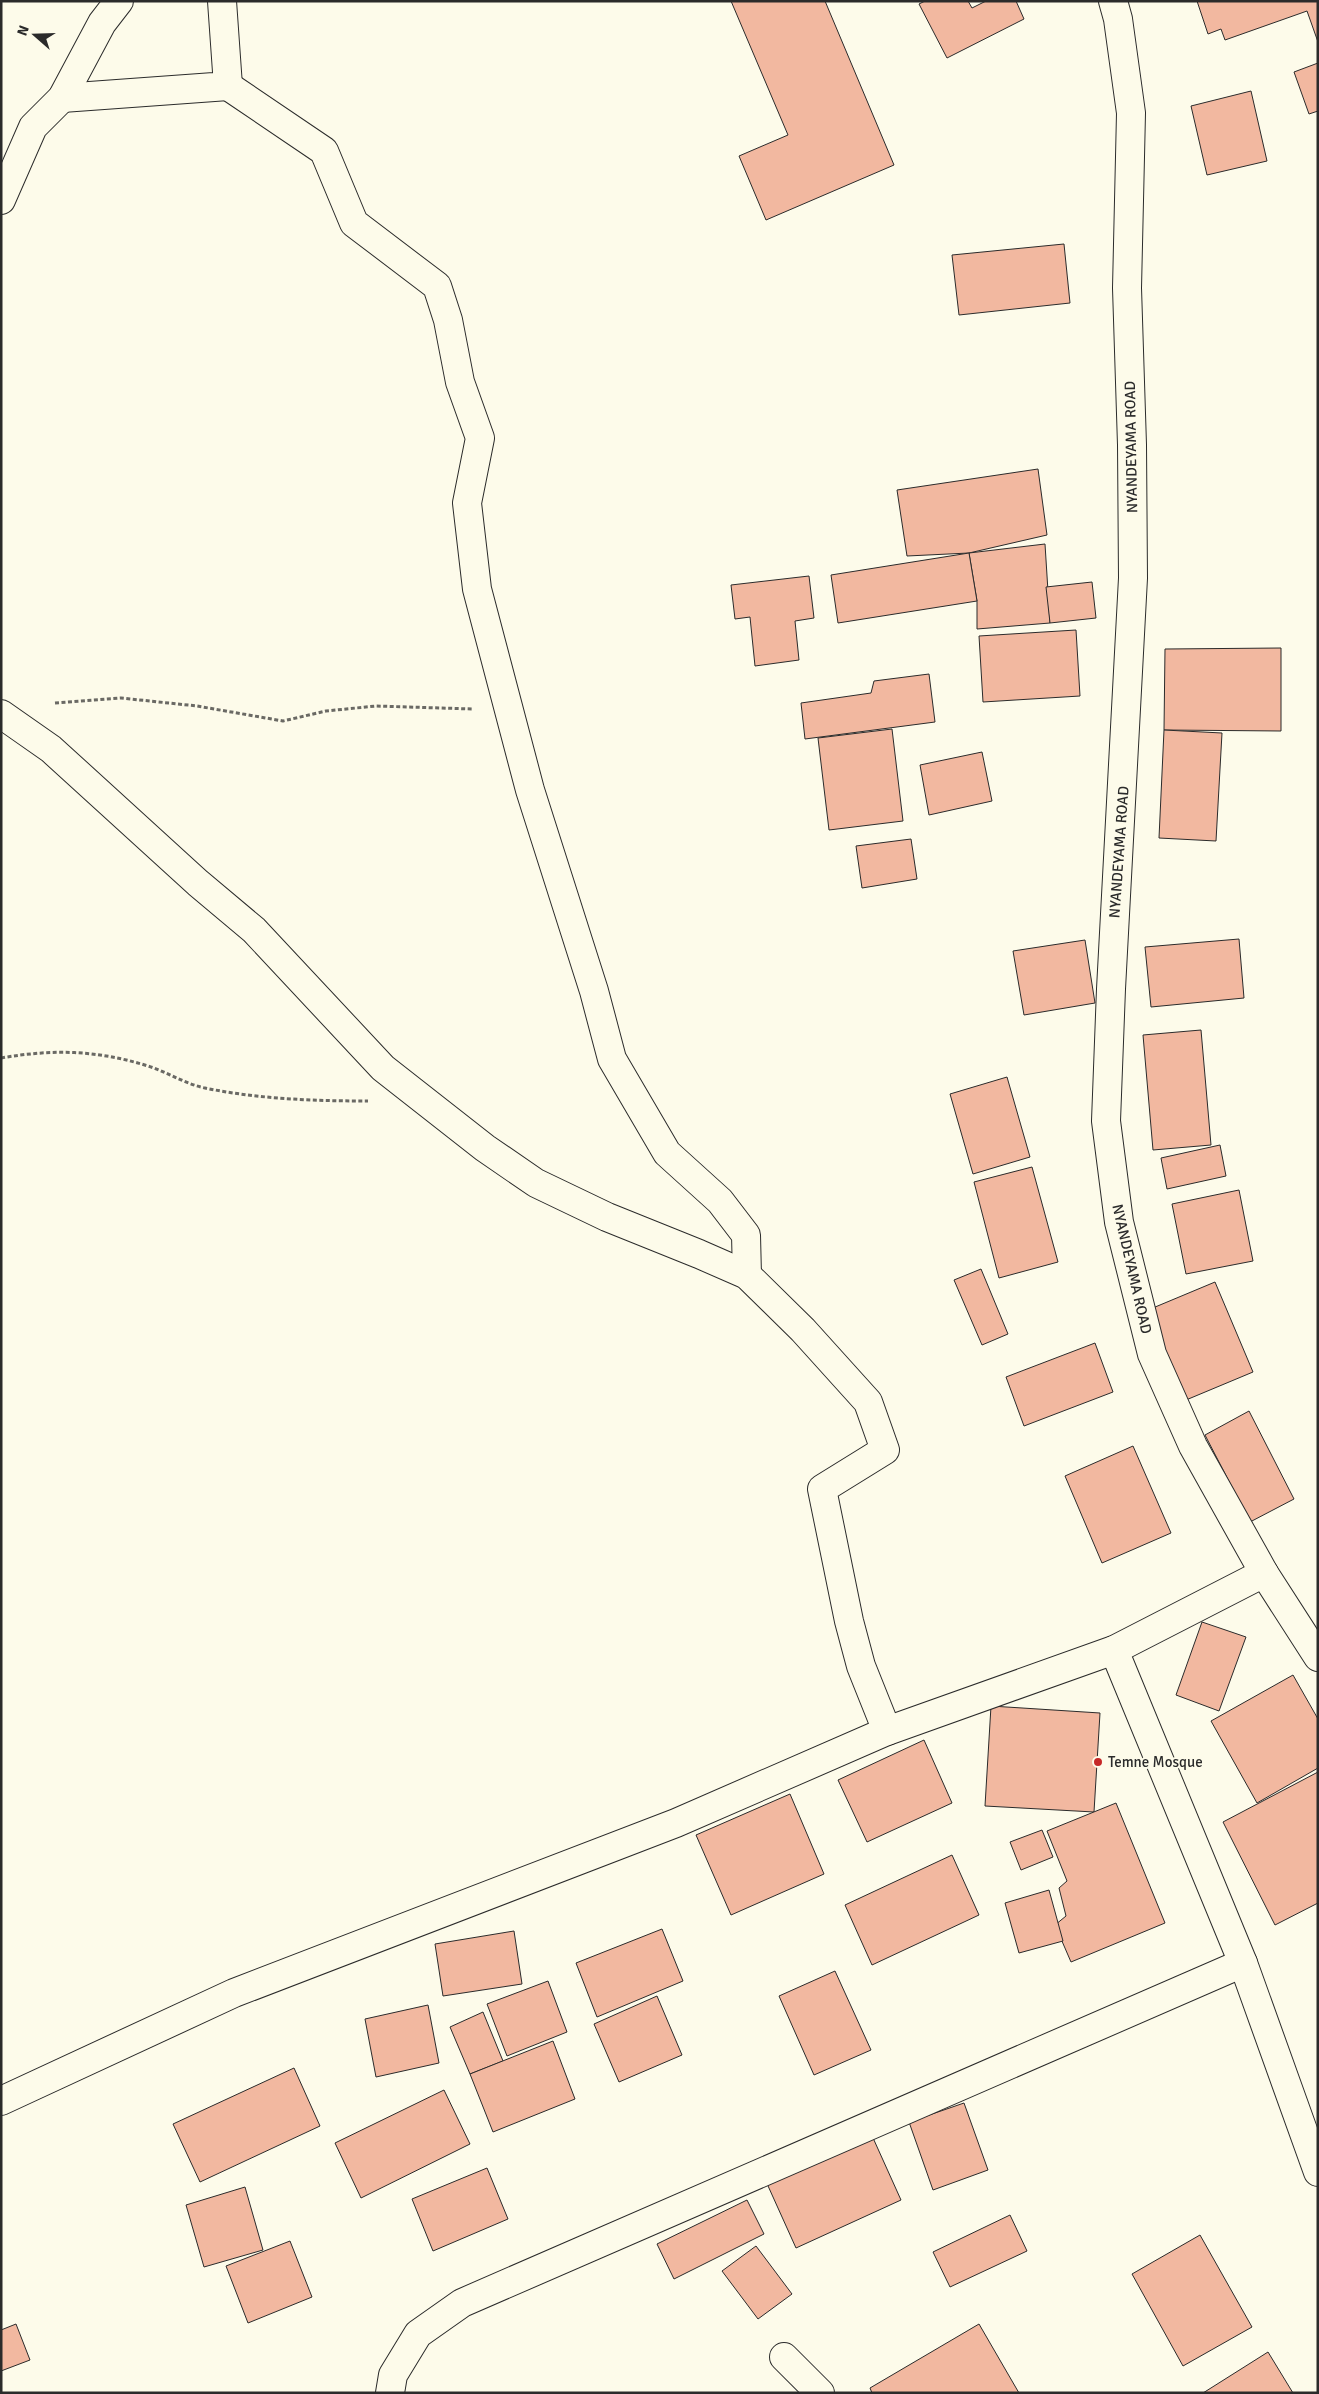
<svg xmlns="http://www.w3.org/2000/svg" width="1319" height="2394" font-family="Signika,sans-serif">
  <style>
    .building { fill: #f2b8a0; stroke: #2b2b2b }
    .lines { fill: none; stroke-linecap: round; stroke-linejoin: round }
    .minor-casing { stroke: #2b2b2b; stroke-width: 30 }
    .path { stroke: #6a6964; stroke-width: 3; stroke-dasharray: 4 2.5; stroke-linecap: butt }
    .minor { stroke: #fdfbea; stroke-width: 28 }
    .poi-dot { fill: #c62828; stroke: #fdfbea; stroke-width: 2 }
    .labels { text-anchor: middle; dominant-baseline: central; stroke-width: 4; stroke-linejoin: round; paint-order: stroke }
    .street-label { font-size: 15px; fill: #2b2b2b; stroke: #fdfbea }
    .poi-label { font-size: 15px; fill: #2b2b2b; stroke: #fdfbea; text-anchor: start }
  </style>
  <rect width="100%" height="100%" fill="#fdfbea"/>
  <g class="building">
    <path d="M731,1H825L894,165L766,220L739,156L788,135Z"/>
    <path d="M925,1H968L972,8L986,1H1016L1024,19L947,58L919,4Z"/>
    <path d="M1197,1H1318V42L1307,11L1225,40L1221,29L1208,34Z"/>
    <path d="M1318,63V111L1309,114L1294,72Z"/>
    <path d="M1251,91L1267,161L1207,175L1191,106Z"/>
    <path d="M1064,244L1070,303L959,315L952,255Z"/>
    <path d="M1038,469L1047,535L969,553L907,556L897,490Z"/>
    <path d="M1045,544L1050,623L977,629V601L969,553Z"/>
    <path d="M969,553L977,601L838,623L831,575Z"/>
    <path d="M809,576L814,618L795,621L799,660L755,666L750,617L735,619L731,585Z"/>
    <path d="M1092,582L1096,618L1050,623L1046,587Z"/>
    <path d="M1076,630L1080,696L983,702L979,636Z"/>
    <path d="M1281,648V731L1164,730L1165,649Z"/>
    <path d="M929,674L935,722L805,739L801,703L871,693L874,681Z"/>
    <path d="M892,729L903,821L829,830L818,738Z"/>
    <path d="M1164,730L1222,733L1216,841L1159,838Z"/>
    <path d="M982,752L992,801L929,815L920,765Z"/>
    <path d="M911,839L917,879L862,888L856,846Z"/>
    <path d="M1239,939L1244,998L1151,1007L1145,947Z"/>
    <path d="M1085,940L1095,1003L1024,1015L1013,951Z"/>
    <path d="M1201,1030L1211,1145L1153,1150L1143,1035Z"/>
    <path d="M1007,1077L1030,1157L973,1174L950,1094Z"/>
    <path d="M1220,1145L1226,1176L1167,1189L1161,1158Z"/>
    <path d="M1032,1167L1058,1262L999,1278L974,1182Z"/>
    <path d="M1239,1190L1253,1261L1186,1274L1172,1204Z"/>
    <path d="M981,1269L1008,1334L982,1345L954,1280Z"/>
    <path d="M1215,1282L1253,1372L1186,1400L1148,1310Z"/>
    <path d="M1095,1343L1113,1392L1024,1426L1006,1377Z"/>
    <path d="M1249,1411L1294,1499L1250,1522L1205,1435Z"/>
    <path d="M1133,1446L1171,1533L1102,1563L1065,1476Z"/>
    <path d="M1202,1622L1246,1637L1219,1711L1176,1695Z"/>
    <path d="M1293,1675L1318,1719V1768L1257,1803L1211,1721Z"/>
    <path d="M991,1706L1100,1713L1094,1812L985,1806Z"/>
    <path d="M924,1740L952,1803L867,1842L838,1780Z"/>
    <path d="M1318,1772V1903L1275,1925L1223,1822Z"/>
    <path d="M790,1794L824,1874L731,1915L696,1835Z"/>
    <path d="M1116,1803L1165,1923L1071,1962L1055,1925L1066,1916L1059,1888L1067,1881L1047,1831Z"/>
    <path d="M1042,1830L1053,1857L1021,1870L1010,1842Z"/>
    <path d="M952,1855L979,1915L872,1965L845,1905Z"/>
    <path d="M1049,1890L1063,1941L1019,1953L1005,1903Z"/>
    <path d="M662,1929L683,1981L597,2017L576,1963Z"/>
    <path d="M514,1931L522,1984L443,1996L435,1944Z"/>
    <path d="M835,1971L871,2050L814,2075L779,1996Z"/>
    <path d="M548,1981L567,2032L507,2056L487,2004Z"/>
    <path d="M657,1996L682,2055L619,2082L594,2024Z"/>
    <path d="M428,2005L439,2063L376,2077L365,2019Z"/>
    <path d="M483,2012L503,2061L470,2074L450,2027Z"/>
    <path d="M553,2041L575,2099L493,2132L470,2074Z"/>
    <path d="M294,2068L320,2126L200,2182L173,2124Z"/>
    <path d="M444,2090L470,2144L361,2198L335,2143Z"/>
    <path d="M964,2103L988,2170L933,2190L909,2122Z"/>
    <path d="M869,2129L901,2200L796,2248L764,2177Z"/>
    <path d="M487,2168L508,2219L433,2251L412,2199Z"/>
    <path d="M245,2187L263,2250L204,2267L186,2205Z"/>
    <path d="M747,2200L764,2234L674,2279L657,2244Z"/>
    <path d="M1010,2215L1027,2251L950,2287L933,2252Z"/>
    <path d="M1200,2235L1252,2327L1183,2366L1132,2274Z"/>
    <path d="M290,2241L312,2297L248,2323L226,2266Z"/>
    <path d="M756,2246L792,2294L758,2319L722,2271Z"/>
    <path d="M16,2324L30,2360L1,2371V2330Z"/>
    <path d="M979,2324L1019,2393H872L870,2388Z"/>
    <path d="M1268,2352L1293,2393H1203Z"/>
  </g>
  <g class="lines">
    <defs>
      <g id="minor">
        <path d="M1113,1L1118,19L1131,113L1127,288L1132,445L1133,578L1111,989L1106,1121L1119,1222L1152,1354L1193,1446L1264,1573L1318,1657"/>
        <path d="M228,86L324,151L354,223L437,286L448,320L460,382L480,438L467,503L477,589L530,790L594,991L612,1059L667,1153L720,1201L746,1235L747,1275"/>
        <path d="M62,98L228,86L222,1"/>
        <path d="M1,200L33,127L62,98L102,23L119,1"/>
        <path d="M1,714L51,749L198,883L254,930L383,1068L485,1148L536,1183L607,1217L699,1254L747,1275L803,1330L868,1402L885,1450L822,1489L849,1621L861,1666L887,1731"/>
        <path d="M1114,1650L1243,1963L1318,2172"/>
        <path d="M1,2101L234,1993L676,1823L887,1731L1114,1650L1264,1573"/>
        <path d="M784,2357L820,2393"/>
        <path d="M390,2393L393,2375L418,2334L462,2303L1243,1963"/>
      </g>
    </defs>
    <use href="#minor" class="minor-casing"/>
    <g class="path">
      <path d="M55,703L121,698L197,706L283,721L326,711L376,706L473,709"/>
      <path d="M1,1058C53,1049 97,1050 148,1066C167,1072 185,1084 205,1088C258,1099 314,1101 368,1101"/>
    </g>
    <use href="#minor" class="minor"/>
  </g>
  <circle class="poi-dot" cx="1098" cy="1762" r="5"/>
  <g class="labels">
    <g class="street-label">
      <text transform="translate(1131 447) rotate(-91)">NYANDEYAMA ROAD</text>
      <text transform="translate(1119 852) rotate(-86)">NYANDEYAMA ROAD</text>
      <text transform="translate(1132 1269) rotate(77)">NYANDEYAMA ROAD</text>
    </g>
    <g class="poi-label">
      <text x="1108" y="1762">Temne Mosque</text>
    </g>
  </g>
  <rect width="1319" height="2394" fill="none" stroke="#2b2b2b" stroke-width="5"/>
  <g transform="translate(35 35) rotate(290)" stroke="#fdfbea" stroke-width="4" paint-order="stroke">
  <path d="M0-4L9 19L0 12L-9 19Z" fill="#2b2b2b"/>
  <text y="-8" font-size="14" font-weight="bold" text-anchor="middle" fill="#2b2b2b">N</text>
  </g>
</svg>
